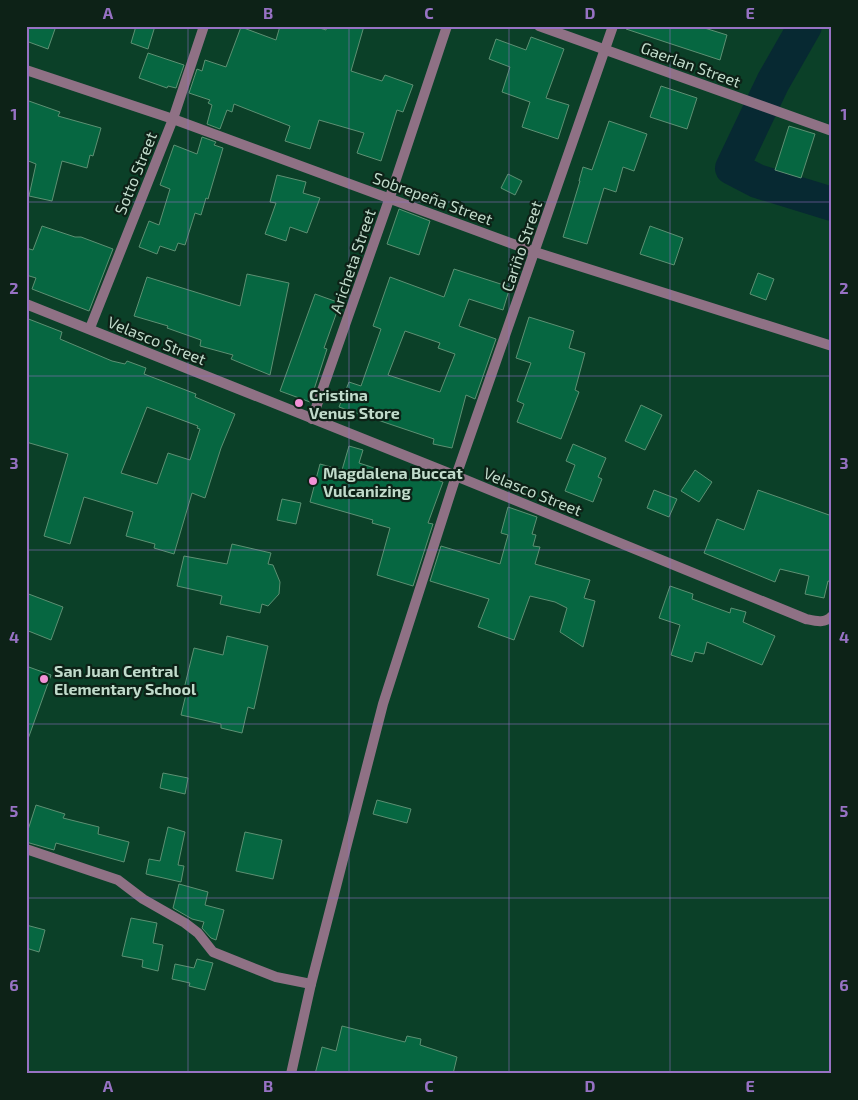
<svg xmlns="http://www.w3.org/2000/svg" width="858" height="1100" font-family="'Exo 2',sans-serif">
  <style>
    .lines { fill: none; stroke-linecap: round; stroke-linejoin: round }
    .river { stroke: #072932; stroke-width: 34 }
    .building { fill: #066741; stroke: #5d9073; fill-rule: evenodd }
    .minor { stroke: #8f7185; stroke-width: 10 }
    .tertiary { stroke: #8f7185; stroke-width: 10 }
    .grid { fill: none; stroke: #9772c4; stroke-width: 1; stroke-opacity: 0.55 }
    .poi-dot { fill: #f391d6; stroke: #0d2217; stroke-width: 2 }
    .labels { text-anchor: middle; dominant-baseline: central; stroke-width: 4.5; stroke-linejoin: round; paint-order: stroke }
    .street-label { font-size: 16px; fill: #c1dbcb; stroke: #0d2217 }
    .poi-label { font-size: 16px; font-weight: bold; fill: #c1dbcb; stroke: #0d2217; text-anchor: start }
    .neatline { fill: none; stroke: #9772c4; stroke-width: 2 }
    .grid-label { font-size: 16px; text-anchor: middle; font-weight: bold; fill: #9772c4 }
  </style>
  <rect width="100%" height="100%" fill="#0b4028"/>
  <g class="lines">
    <path class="river" d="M805,26L773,82L732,168L757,181L832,204"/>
  </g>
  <g class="building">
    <path d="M26,26H56L48,49L26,41Z"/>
    <path d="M136,26H155L148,49L131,43Z"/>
    <path d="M280,26H313L326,30L327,26H364L351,71L382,81L385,75L413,85L403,112L397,110L381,161L357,153L364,133L319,120L310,149L285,141L290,126L234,104L232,112L227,110L220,129L207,124L212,105L208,103L210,100L189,93L197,69L202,71L205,60L226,67L241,27L276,40Z"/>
    <path d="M626,26H698L727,35L720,60L626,29Z"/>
    <path d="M531,37L564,49L546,98L569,105L558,139L522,127L530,102L502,92L510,67L489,59L496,39L526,50Z"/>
    <path d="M148,53L184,65L176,88L168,86L167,88L139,78Z"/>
    <path d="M661,86L697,98L687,129L650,117Z"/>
    <path d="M26,100L60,112L58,116L101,128L93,156L90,155L87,168L62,161L52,201L29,196L36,164L26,160Z"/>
    <path d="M609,121L647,134L634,171L623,167L616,192L604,188L587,244L563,237L580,181H579L583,167L592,170Z"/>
    <path d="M789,126L815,134L801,178L775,170Z"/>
    <path d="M202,137L216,142L214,145L223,148L208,199L206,198L201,215L195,213L185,245L178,243L175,251L160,246L157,254L139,247L149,221L159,225L170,189L160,185L174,145L197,154Z"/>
    <path d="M508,174L522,181L515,195L501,188Z"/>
    <path d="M277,175L306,182L303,193L320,198L307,233L290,227L286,241L265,234L276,203L270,202Z"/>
    <path d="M399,209L430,221L419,255L387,244Z"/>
    <path d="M42,226L75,237H81L113,249L89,311L32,289L36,278L26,275V248L33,250Z"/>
    <path d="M650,226L683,238L674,265L640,254Z"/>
    <path d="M454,269L510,287L503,310L469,299L459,326L496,339L475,399L466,395L452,448L433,444L434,439L339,407L349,382L361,386L381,329L373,326L390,277L444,297ZM405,331L440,343L438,348L455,354L440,392L388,375Z"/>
    <path d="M758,273L774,279L766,300L750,294Z"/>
    <path d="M247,274L289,283L270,375L231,359L233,355L200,346L201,340L167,328L168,326L134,316L147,277L240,306Z"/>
    <path d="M315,294L340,303L324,348L327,349L310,402L280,391Z"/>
    <path d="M529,317L574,331L569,348L585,353L575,390L579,392L561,439L517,422L524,404L517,401L531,363L516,358Z"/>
    <path d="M26,318L62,332L60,339L112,361L125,364L127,361L146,368L144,374L196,394L195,397L235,414L221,448L205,498L192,493L174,554L154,548L155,544L126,536L133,512L84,497L70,544L44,536L68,454L26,442ZM147,407L198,426L197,428L200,429L190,460L168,453L157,484L121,473Z"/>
    <path d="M641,405L662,415L645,450L625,441Z"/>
    <path d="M573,444L606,458L598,477L602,479L593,502L565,491L575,465L566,461Z"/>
    <path d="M349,446L363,450L359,463L412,480L415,472L443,482L428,523L433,524L413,586L377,575L390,528L372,523L373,520L310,502L320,464L342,470Z"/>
    <path d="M695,470L712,482L699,502L681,491Z"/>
    <path d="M654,490L677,499L669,517L647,508Z"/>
    <path d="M758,490L832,516V582L828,581L824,598L805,594L809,576L780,569L775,582L704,553L717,519L744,530Z"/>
    <path d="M282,499L301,503L296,524L277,520Z"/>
    <path d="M508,507L537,517L532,534L536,535L533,546L540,547L535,564L590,580L584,598L595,601L583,647L560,632L567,608L555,602L530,596L514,640L478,627L489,599L430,581L441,546L500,564L508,535L501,533Z"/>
    <path d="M232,544L271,553L268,564L273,565L280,582L279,594L268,606L262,604L260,613L220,604L222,596L177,586L184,556L227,564Z"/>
    <path d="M670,586L693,594L692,599L730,613L731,608L746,612L743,622L775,636L762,665L707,642L704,654L695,652L692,662L671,655L680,625L659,618Z"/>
    <path d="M26,593L63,607L51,640L26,630Z"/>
    <path d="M227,636L268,646L254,709L248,707L242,733L221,728V724L181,715L186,694L183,693L194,648L223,655Z"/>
    <path d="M26,666L51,675L28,739L26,738Z"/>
    <path d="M163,773L188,778L185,794L160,788Z"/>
    <path d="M377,800L411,809L407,823L373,814Z"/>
    <path d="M36,805L65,814L63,818L99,827L98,834L129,842L124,862L56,843L54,850L26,842V836Z"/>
    <path d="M168,827L185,832L178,865L184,866L181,882L146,874L149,859L160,861Z"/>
    <path d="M245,832L282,840L273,879L236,871Z"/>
    <path d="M179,884L208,892L205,905L224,910L216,940L211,938L202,928L204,922L192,919L173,908Z"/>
    <path d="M131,918L157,923L153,943L163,945L158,971L142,967L143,960L122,956Z"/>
    <path d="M26,925L45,930L39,952L26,948Z"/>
    <path d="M197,959L213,963L205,990L189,986L190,983L172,979L175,964L194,968Z"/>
    <path d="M342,1026L405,1042L407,1036L421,1039L420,1045L457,1057L453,1074H315L322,1047L336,1051Z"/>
  </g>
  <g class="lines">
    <g class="minor">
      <path d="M539,26L832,131"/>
      <path d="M26,70L173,119L535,252L832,346"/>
      <path d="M26,304L456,476L806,619C815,621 825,624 832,616"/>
      <path d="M90,328L173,119L204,26"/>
      <path d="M312,419L390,197L447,26"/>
      <path d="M26,849L118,880L143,899L185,923L198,933L213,952L276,977L311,984"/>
    </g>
    <path class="tertiary" d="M291,1074L311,984L383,704L456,476L613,26"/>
  </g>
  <path class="grid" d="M188,26V1074M349,26V1074M509,26V1074M670,26V1074M26,202H832M26,376H832M26,550H832M26,724H832M26,898H832"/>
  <g class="poi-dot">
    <circle cx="299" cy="403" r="5"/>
    <circle cx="313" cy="481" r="5"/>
    <circle cx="44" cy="679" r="5"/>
  </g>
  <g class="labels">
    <g class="street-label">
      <text transform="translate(691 64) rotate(20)">Gaerlan Street</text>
      <text transform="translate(135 173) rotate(-68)">Sotto Street</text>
      <text transform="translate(433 198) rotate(20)">Sobrepeña Street</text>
      <text transform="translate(521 246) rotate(-71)">Cariño Street</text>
      <text transform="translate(352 261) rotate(-71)">Aricheta Street</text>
      <text transform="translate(157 340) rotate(22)">Velasco Street</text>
      <text transform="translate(533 491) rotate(22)">Velasco Street</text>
    </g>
    <g class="poi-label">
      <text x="309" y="394">Cristina<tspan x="309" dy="18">Venus Store</tspan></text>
      <text x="323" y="472">Magdalena Buccat<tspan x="323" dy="18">Vulcanizing</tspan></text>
      <text x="54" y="670">San Juan Central<tspan x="54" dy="18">Elementary School</tspan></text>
    </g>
  </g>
  <rect width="858" height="1100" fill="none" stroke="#0d2217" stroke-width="55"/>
  <rect x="28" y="28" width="802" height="1044" class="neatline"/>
  <g class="grid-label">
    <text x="108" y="19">A</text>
    <text x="268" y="19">B</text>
    <text x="429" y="19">C</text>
    <text x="590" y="19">D</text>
    <text x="750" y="19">E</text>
    <text x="14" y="120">1</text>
    <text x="844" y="120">1</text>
    <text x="14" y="294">2</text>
    <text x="844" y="294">2</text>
    <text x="14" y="469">3</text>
    <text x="844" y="469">3</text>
    <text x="14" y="643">4</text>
    <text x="844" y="643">4</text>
    <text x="14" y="817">5</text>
    <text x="844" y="817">5</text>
    <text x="14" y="991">6</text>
    <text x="844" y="991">6</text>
    <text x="108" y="1092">A</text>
    <text x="268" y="1092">B</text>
    <text x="429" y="1092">C</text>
    <text x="590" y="1092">D</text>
    <text x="750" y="1092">E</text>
  </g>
</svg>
